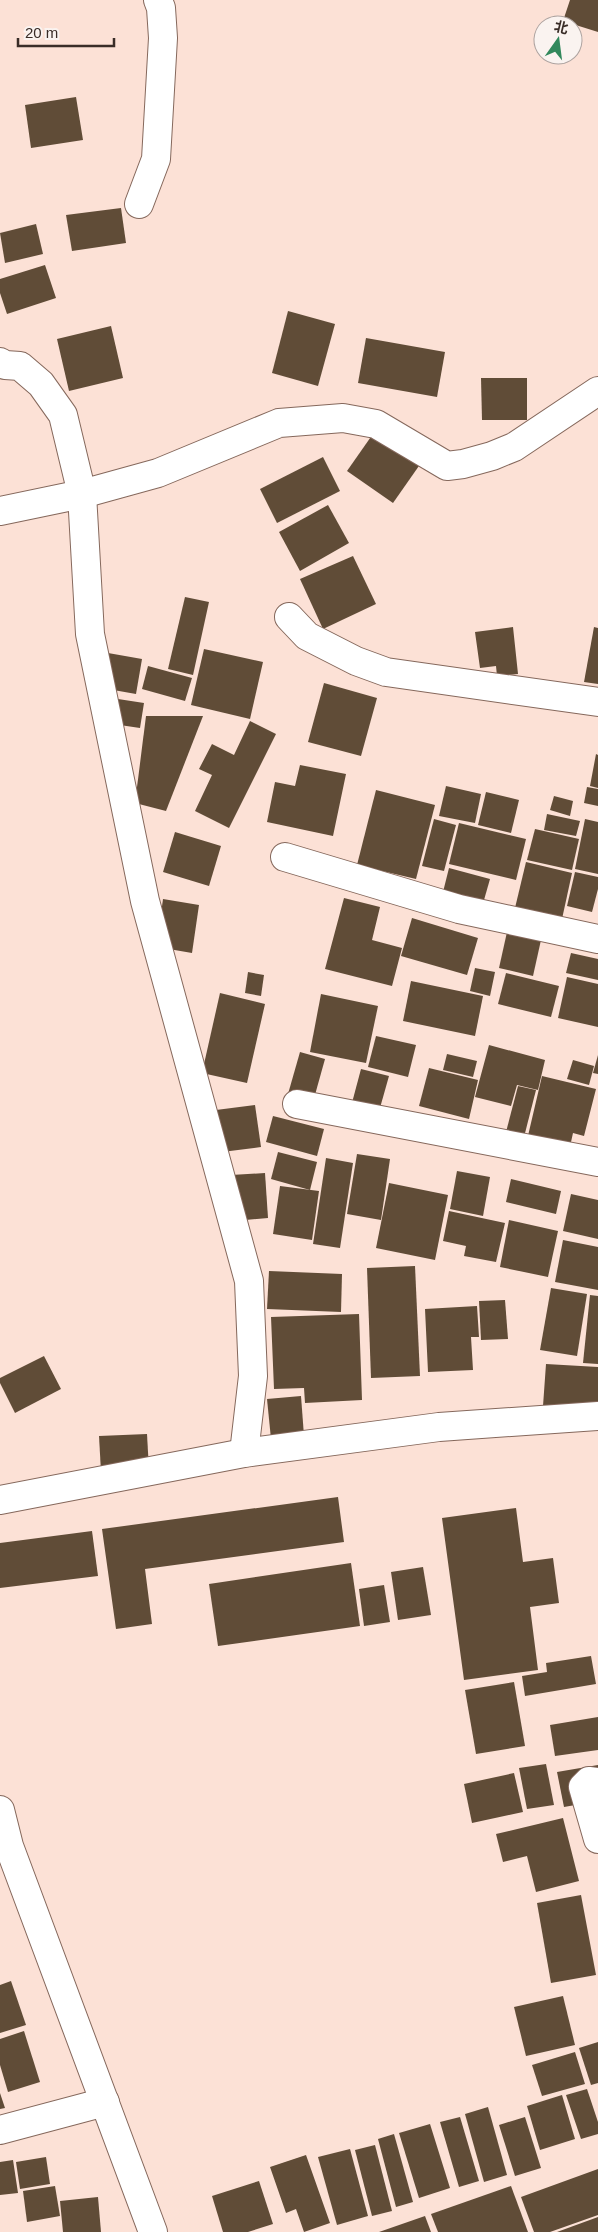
<svg xmlns="http://www.w3.org/2000/svg" width="598" height="2232" font-family="Helvetica,'Noto Sans SC',sans-serif">
  <style>
    .building { fill: #604c37 }
    .lines { fill: none; stroke-linecap: round; stroke-linejoin: round }
    .street-casing { stroke: #85685c; stroke-width: 30 }
    .street { stroke: #fff; stroke-width: 28 }
  </style>
  <rect width="100%" height="100%" fill="#fce1d6"/>
  <g class="building">
    <path d="M570,0H598V32L563,21Z"/>
    <path d="M76,97L83,140L31,148L25,105Z"/>
    <path d="M121,208L126,243L72,251L66,215Z"/>
    <path d="M36,224L43,254L5,263L0,233Z"/>
    <path d="M45,265L56,298L7,314L0,293V279Z"/>
    <path d="M288,311L335,324L318,386L272,373Z"/>
    <path d="M111,326L123,378L69,391L57,339Z"/>
    <path d="M366,338L445,352L437,397L358,383Z"/>
    <path d="M481,378H527V420H482Z"/>
    <path d="M375,431L421,463L393,503L347,471Z"/>
    <path d="M323,457L340,491L277,523L260,489Z"/>
    <path d="M328,505L349,543L300,571L279,532Z"/>
    <path d="M353,556L376,604L323,629L300,579Z"/>
    <path d="M185,597L209,602L193,675L168,669Z"/>
    <path d="M513,627L518,674L497,676L496,666L480,668L475,632Z"/>
    <path d="M594,627L598,628V684L584,682Z"/>
    <path d="M204,649L263,662L250,719L191,705Z"/>
    <path d="M108,653L142,659L136,694L102,688Z"/>
    <path d="M148,666L192,678L185,701L142,689Z"/>
    <path d="M324,683L377,698L361,756L308,742Z"/>
    <path d="M118,699L144,703L140,728L113,724Z"/>
    <path d="M146,716H203L166,811L135,803Z"/>
    <path d="M250,721L276,734L229,828L195,811L212,775L199,769L212,744L234,755Z"/>
    <path d="M596,754L598,755V788L590,786Z"/>
    <path d="M300,765L346,774L333,836L267,822L275,782L295,786Z"/>
    <path d="M446,786L481,794L475,823L439,816Z"/>
    <path d="M587,787L598,789V806L584,803Z"/>
    <path d="M376,790L435,805L416,879L357,865Z"/>
    <path d="M486,792L519,800L511,833L478,825Z"/>
    <path d="M554,796L573,801L570,816L550,810Z"/>
    <path d="M547,814L580,821L576,836L544,830Z"/>
    <path d="M434,819L456,825L444,871L422,866Z"/>
    <path d="M585,819L598,822V874L575,869Z"/>
    <path d="M459,823L526,839L516,880L449,864Z"/>
    <path d="M535,829L579,839L572,870L527,860Z"/>
    <path d="M175,832L221,846L209,886L163,872Z"/>
    <path d="M526,862L572,873L562,919L515,908Z"/>
    <path d="M449,868L490,879L482,907L442,896Z"/>
    <path d="M575,872L598,877V889L592,912L567,906Z"/>
    <path d="M344,898L380,907L372,940L402,948L392,986L325,969Z"/>
    <path d="M163,899L199,905L192,953L163,948L158,936Z"/>
    <path d="M412,918L478,938L467,975L401,956Z"/>
    <path d="M507,932L541,940L533,976L499,968Z"/>
    <path d="M571,953L598,959V980L566,973Z"/>
    <path d="M475,968L495,972L490,996L470,991Z"/>
    <path d="M248,972L264,975L261,996L245,993Z"/>
    <path d="M506,973L559,986L551,1017L498,1004Z"/>
    <path d="M567,977L598,984V1027L558,1018Z"/>
    <path d="M411,981L483,996L475,1036L403,1021Z"/>
    <path d="M220,993L265,1004L247,1083L202,1073Z"/>
    <path d="M321,994L378,1006L366,1063L310,1052Z"/>
    <path d="M376,1036L416,1045L408,1077L368,1067Z"/>
    <path d="M489,1045L545,1060L538,1090L517,1085L511,1106L475,1097Z"/>
    <path d="M300,1052L325,1059L313,1102L288,1094Z"/>
    <path d="M447,1054L477,1061L473,1077L443,1070Z"/>
    <path d="M598,1055V1074L593,1073Z"/>
    <path d="M573,1060L594,1066L589,1085L567,1079Z"/>
    <path d="M429,1068L478,1080L469,1119L419,1106Z"/>
    <path d="M361,1069L389,1076L376,1122L349,1114Z"/>
    <path d="M542,1076L596,1089L584,1136L573,1133L569,1151L527,1140Z"/>
    <path d="M518,1086L536,1090L524,1137L506,1132Z"/>
    <path d="M255,1105L261,1147L222,1152L216,1110Z"/>
    <path d="M273,1116L324,1129L317,1156L266,1142Z"/>
    <path d="M278,1152L317,1162L310,1190L271,1179Z"/>
    <path d="M357,1154L390,1159L381,1220L347,1214Z"/>
    <path d="M326,1158L353,1163L340,1248L313,1244Z"/>
    <path d="M457,1171L490,1177L483,1216L450,1209Z"/>
    <path d="M265,1173L268,1218L234,1221L231,1175Z"/>
    <path d="M511,1179L561,1191L556,1214L506,1202Z"/>
    <path d="M389,1183L448,1195L435,1260L376,1248Z"/>
    <path d="M280,1186L319,1191L312,1240L273,1234Z"/>
    <path d="M571,1194L598,1200V1239L563,1231Z"/>
    <path d="M449,1211L505,1223L496,1262L464,1256L466,1246L443,1241Z"/>
    <path d="M509,1220L558,1231L548,1277L500,1267Z"/>
    <path d="M563,1240L598,1247V1290L555,1282Z"/>
    <path d="M415,1266L420,1376L371,1378L367,1268Z"/>
    <path d="M269,1271L342,1274L341,1312L267,1309Z"/>
    <path d="M551,1288L587,1294L577,1356L540,1350Z"/>
    <path d="M590,1295L598,1296V1364L583,1363Z"/>
    <path d="M505,1300L508,1339L481,1340L479,1301Z"/>
    <path d="M477,1306L479,1337H471L473,1370L428,1372L425,1309Z"/>
    <path d="M359,1314L362,1400L305,1403L304,1388L274,1389L271,1317Z"/>
    <path d="M44,1356L61,1389L15,1413L0,1383V1378Z"/>
    <path d="M546,1364L598,1367V1424L558,1407L543,1406Z"/>
    <path d="M301,1396L304,1436L271,1439L267,1399Z"/>
    <path d="M147,1434L149,1470L101,1472L99,1436Z"/>
    <path d="M338,1497L344,1542L145,1569L152,1624L116,1629L102,1529Z"/>
    <path d="M516,1508L523,1562L553,1558L559,1603L530,1607L538,1670L464,1680L442,1518Z"/>
    <path d="M92,1531L98,1576L0,1588V1543Z"/>
    <path d="M351,1563L360,1626L218,1646L209,1584Z"/>
    <path d="M423,1567L431,1615L398,1620L391,1572Z"/>
    <path d="M384,1585L390,1622L364,1626L359,1589Z"/>
    <path d="M591,1656L596,1684L525,1696L522,1676L547,1672L546,1663Z"/>
    <path d="M514,1682L525,1746L476,1754L465,1690Z"/>
    <path d="M598,1717V1750L555,1756L550,1725Z"/>
    <path d="M546,1764L554,1805L527,1809L519,1768Z"/>
    <path d="M598,1765V1801L564,1807L557,1772Z"/>
    <path d="M514,1773L523,1812L472,1823L464,1784Z"/>
    <path d="M563,1818L579,1881L536,1892L527,1856L503,1862L496,1834Z"/>
    <path d="M581,1895L596,1975L551,1983L537,1903Z"/>
    <path d="M11,1981L26,2025L0,2033V1985Z"/>
    <path d="M563,1996L575,2045L526,2056L514,2007Z"/>
    <path d="M24,2031L40,2082L8,2092L0,2065V2039Z"/>
    <path d="M598,2042V2083L591,2085L579,2048Z"/>
    <path d="M575,2052L585,2084L542,2096L532,2065Z"/>
    <path d="M587,2089L598,2122V2134L581,2139L566,2095Z"/>
    <path d="M0,2093L5,2108L0,2109Z"/>
    <path d="M562,2095L575,2139L540,2150L527,2106Z"/>
    <path d="M488,2107L507,2175L484,2182L465,2114Z"/>
    <path d="M460,2117L479,2181L459,2187L440,2122Z"/>
    <path d="M525,2117L541,2168L515,2176L499,2125Z"/>
    <path d="M430,2124L450,2188L419,2198L399,2133Z"/>
    <path d="M394,2134L413,2202L396,2207L378,2139Z"/>
    <path d="M375,2145L392,2211L372,2216L355,2150Z"/>
    <path d="M350,2149L368,2216L337,2225L318,2157Z"/>
    <path d="M306,2155L330,2223L304,2232L296,2209L286,2213L270,2167Z"/>
    <path d="M46,2157L50,2184L20,2189L16,2162Z"/>
    <path d="M13,2160L18,2193L0,2195V2162Z"/>
    <path d="M598,2169V2215L550,2232H534L521,2197Z"/>
    <path d="M259,2181L273,2224L248,2232H223L212,2196Z"/>
    <path d="M55,2186L60,2216L27,2222L23,2191Z"/>
    <path d="M511,2186L528,2232H438L431,2214Z"/>
    <path d="M98,2197L101,2232H63L60,2201Z"/>
    <path d="M425,2216L431,2232H379Z"/>
    <path d="M598,2217V2232H557Z"/>
  </g>
  <g class="lines">
    <defs>
      <g id="street">
        <path d="M139,204L156,159L163,38L161,8L158,0"/>
        <path d="M0,362L5,365L20,366L41,384L63,415L82,494L90,634L145,901L249,1281L253,1376L244,1453"/>
        <path d="M0,511L82,494L158,473L279,423L343,418L376,424L447,466L463,464L492,456L514,447L598,391"/>
        <path d="M289,617L307,636L356,661L386,672L598,702"/>
        <path d="M285,857L459,909L598,939"/>
        <path d="M297,1104L598,1162"/>
        <path d="M0,1500L244,1453L439,1427L598,1416"/>
        <path d="M598,1782L589,1781L583,1787L598,1839"/>
        <path d="M0,1810L9,1846L153,2232"/>
        <path d="M0,2130L105,2102"/>
      </g>
    </defs>
    <use href="#street" class="street-casing"/>
    <use href="#street" class="street"/>
  </g>
  <g transform="translate(558 40) rotate(14)"><circle r="24" fill="#faf3f0" stroke="#ada3a0"/>
  <path d="M0-4L9 19L0 12L-9 19Z" fill="#32885c"/>
  <text y="-8" font-size="14" font-weight="bold" text-anchor="middle" fill="#392c27">北</text>
  </g>
  <path d="M18 38v8h96v-8" fill="none" stroke="#392c27" stroke-width="2.5"/>
  <text x="25" y="38" font-size="15" fill="#392c27" stroke="#faf3f0" stroke-width="4" paint-order="stroke">20 m</text>
</svg>
